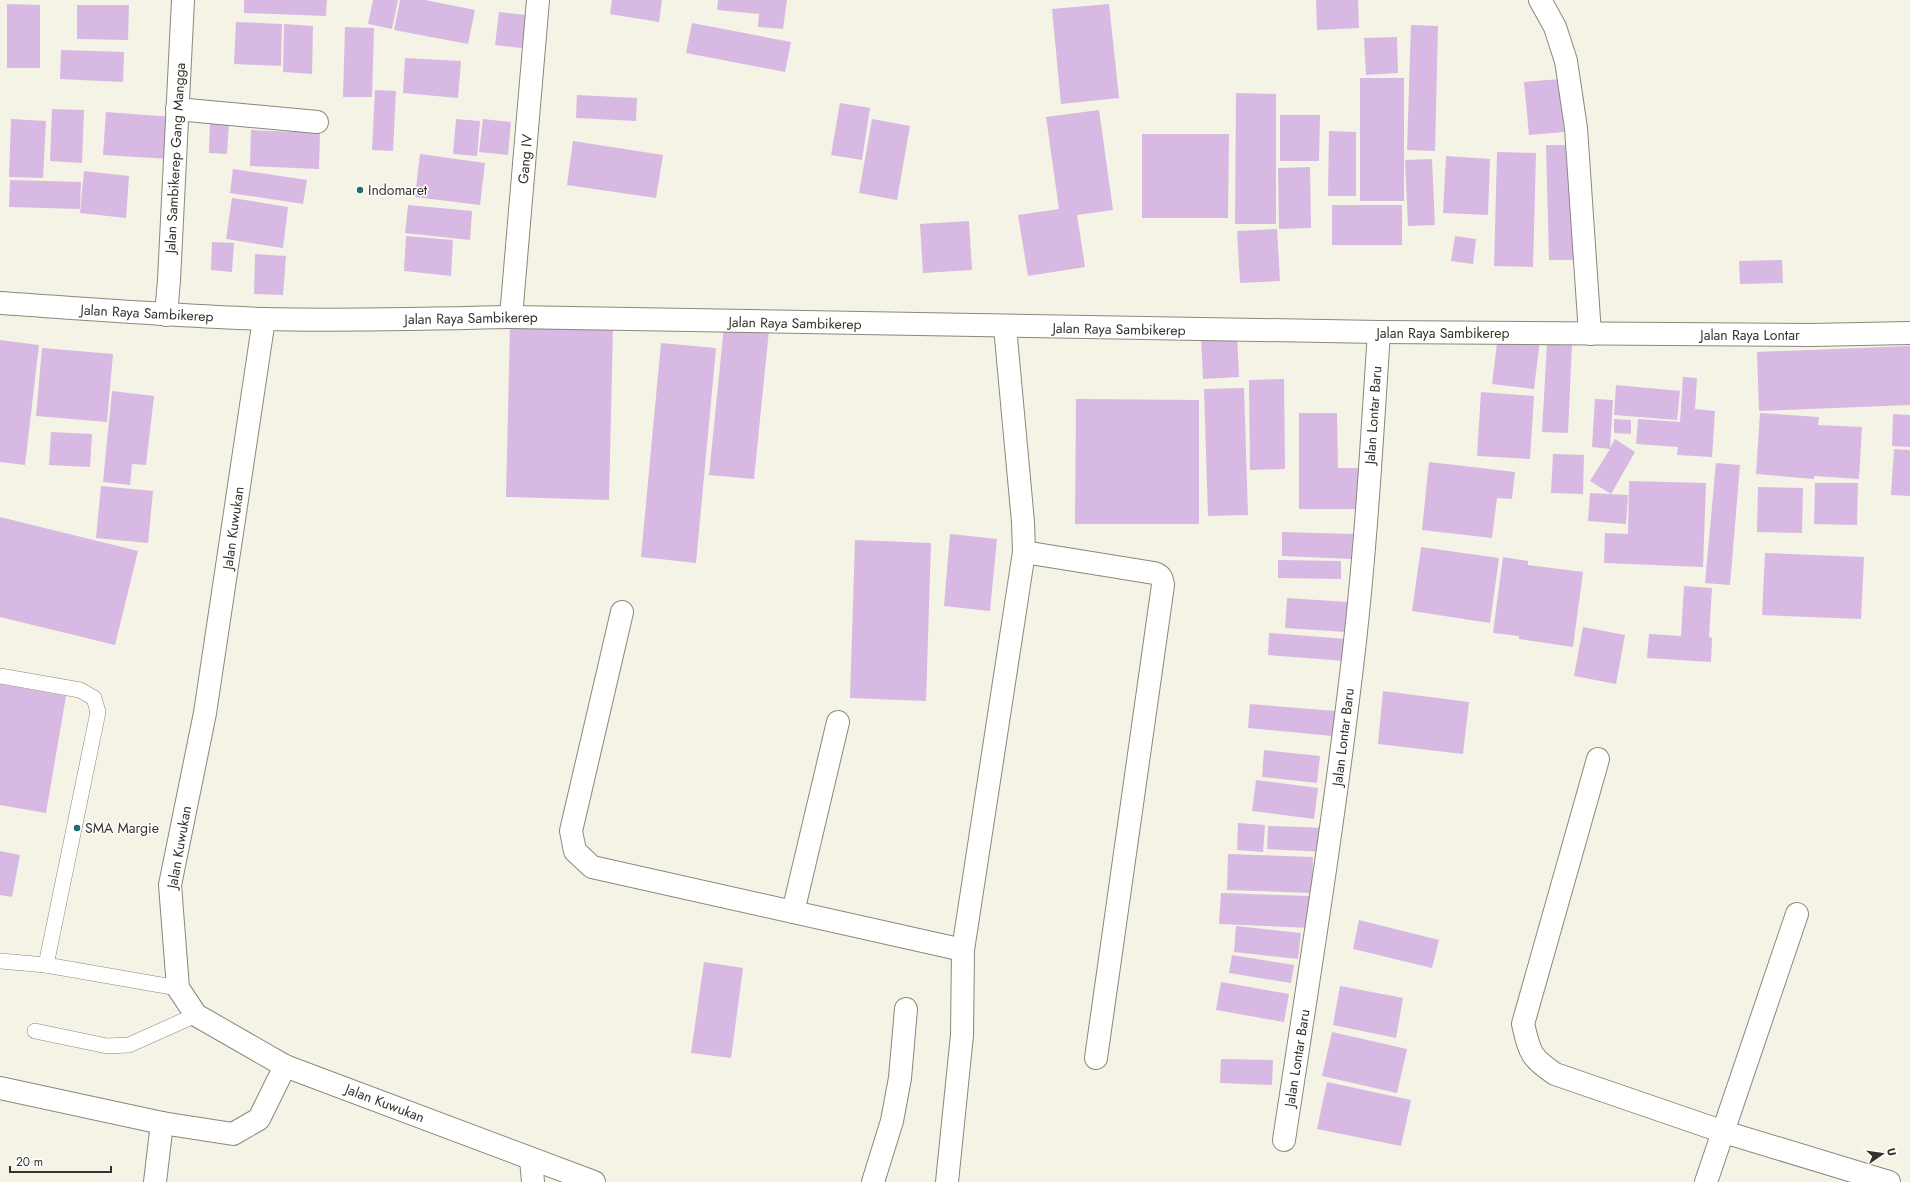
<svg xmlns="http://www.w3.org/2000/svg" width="1910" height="1182" font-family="Jost,sans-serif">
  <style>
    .building { fill: #d8b9e3 }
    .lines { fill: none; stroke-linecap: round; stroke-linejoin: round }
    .service-casing { stroke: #8a887b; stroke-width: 16 }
    .minor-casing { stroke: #8a887b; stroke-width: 24 }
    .tertiary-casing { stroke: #8a887b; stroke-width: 24 }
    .service { stroke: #fff; stroke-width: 15 }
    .minor { stroke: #fff; stroke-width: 22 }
    .tertiary { stroke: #fff; stroke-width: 22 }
    .poi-dot { fill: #216d70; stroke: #fff; stroke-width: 1.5 }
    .labels { text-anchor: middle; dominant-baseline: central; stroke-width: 3; stroke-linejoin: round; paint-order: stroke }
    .street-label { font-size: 14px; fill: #33322d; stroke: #fff }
    .poi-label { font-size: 14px; fill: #33322d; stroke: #fff; text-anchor: start }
  </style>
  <rect width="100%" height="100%" fill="#f5f3e5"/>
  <g class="building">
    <path d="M244,0H327L326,16L244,13Z"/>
    <path d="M373,0H398L392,29L368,24Z"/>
    <path d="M400,0H425L475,10L468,44L394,30Z"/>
    <path d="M612,0H662L659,22L610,14Z"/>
    <path d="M718,0H787L783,29L758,27L759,14L717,10Z"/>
    <path d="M1316,0H1358L1359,28L1317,30Z"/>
    <path d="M7,4L40,5V68H7Z"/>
    <path d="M1109,4L1119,98L1061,104L1052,9Z"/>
    <path d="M77,5H129L128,40L77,39Z"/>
    <path d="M499,12L526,15L522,48L495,45Z"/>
    <path d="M236,22L282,24L281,66L234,64Z"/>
    <path d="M692,23L791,42L785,72L686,53Z"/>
    <path d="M284,24L313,26L312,74L283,72Z"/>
    <path d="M1411,25L1438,26L1435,151L1407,150Z"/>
    <path d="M345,27L374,28L372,97H343Z"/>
    <path d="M1397,37L1398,73L1366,75L1364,38Z"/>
    <path d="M61,50L124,52L123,82L60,79Z"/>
    <path d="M405,58L461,61L458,98L403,93Z"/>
    <rect x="1360" y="78" width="44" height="123"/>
    <path d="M1560,79L1564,132L1529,135L1524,82Z"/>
    <path d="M375,90L396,91L393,151L372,150Z"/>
    <path d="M1236,93L1276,94V224H1235Z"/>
    <path d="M577,95L637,98L636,121L576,118Z"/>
    <path d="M840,103L870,108L862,160L831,155Z"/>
    <path d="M52,109L84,110L82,163L50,161Z"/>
    <path d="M1099,110L1113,210L1077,215L1085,267L1028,276L1018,215L1059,209L1046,117Z"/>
    <path d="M106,112L173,117L170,159L103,155Z"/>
    <path d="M1280,115H1320L1319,161H1280Z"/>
    <path d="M11,119L46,121L43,178L9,177Z"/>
    <path d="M456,119L480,121L477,156L453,154Z"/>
    <path d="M483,119L511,122L508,155L479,152Z"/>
    <path d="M872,119L910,126L897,200L859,193Z"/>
    <path d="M210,121L229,122L227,154L209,153Z"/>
    <path d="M251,130L320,133L319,169L250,166Z"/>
    <path d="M1329,131L1356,132V196H1328Z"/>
    <path d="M1142,134H1229L1228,218H1142Z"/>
    <path d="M573,141L663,155L656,198L567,185Z"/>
    <path d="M1546,145H1572L1576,260H1549Z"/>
    <path d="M1497,152L1536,153L1533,267L1494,266Z"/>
    <path d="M420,154L485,163L480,205L415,197Z"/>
    <path d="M1446,156L1490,159L1488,215L1443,213Z"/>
    <path d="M1432,159L1435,225L1408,226L1405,160Z"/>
    <path d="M1310,167L1311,228L1279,229L1278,168Z"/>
    <path d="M233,169L307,180L303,204L230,193Z"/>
    <path d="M84,171L129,176L126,218L80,213Z"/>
    <path d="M10,180L81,182L80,209L9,207Z"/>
    <path d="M232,198L288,207L283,248L226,239Z"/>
    <path d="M408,205L472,211L470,240L405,233Z"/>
    <rect x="1332" y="205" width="70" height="40"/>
    <path d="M969,221L972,270L923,273L920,224Z"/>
    <path d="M1277,229L1280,281L1240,283L1237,231Z"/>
    <path d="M406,236L453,240L451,276L404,271Z"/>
    <path d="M1455,236L1476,239L1473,264L1451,261Z"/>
    <path d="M212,242L234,243L232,272L211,270Z"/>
    <path d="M255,254L286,256L283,295L254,294Z"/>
    <path d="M1782,260L1783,283L1740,284L1739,261Z"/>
    <path d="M510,323L613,326L609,500L506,497Z"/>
    <path d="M724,326L769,330L754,479L709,475Z"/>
    <path d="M1237,334L1239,377L1203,379L1201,336Z"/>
    <path d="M1498,335L1540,340L1534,389L1492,384Z"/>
    <path d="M0,340L39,345L25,465L0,462Z"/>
    <path d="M661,343L716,348L696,563L641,557Z"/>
    <path d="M1547,343L1572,345L1568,433L1542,432Z"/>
    <path d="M1910,346V405L1759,411L1757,352Z"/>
    <path d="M42,348L113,354L107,422L36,416Z"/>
    <path d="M1683,377L1697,378L1695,409L1715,411L1712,457L1677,455L1678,447L1636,444L1638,419L1680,422Z"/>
    <path d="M1284,379L1285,469L1250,470L1249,380Z"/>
    <path d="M1616,385L1680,391L1677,420L1614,415Z"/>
    <path d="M1244,388L1248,515L1208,516L1204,389Z"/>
    <path d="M112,391L154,396L146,465L132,464L130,485L103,482Z"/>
    <path d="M1481,392L1534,396L1530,459L1477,456Z"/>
    <path d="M1076,399L1199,400V524H1075Z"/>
    <path d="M1595,399L1613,400L1610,448L1615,439L1635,452L1611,494L1590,481L1610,449L1592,447Z"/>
    <path d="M1299,413H1337L1338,468H1359V509H1299Z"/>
    <path d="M1760,413L1819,417L1818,425L1862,427L1859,479L1814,476V479L1756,474Z"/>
    <path d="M1893,414L1910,415V447L1892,446Z"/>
    <path d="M1614,419L1631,420V434L1614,433Z"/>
    <path d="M51,432L92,434L90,467L49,465Z"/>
    <path d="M1894,449L1910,450V496L1891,495Z"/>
    <path d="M1553,454L1584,455L1583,494L1551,493Z"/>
    <path d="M1429,462L1515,472L1512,499L1497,498L1492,538L1422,530Z"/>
    <path d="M1716,463L1740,465L1730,585L1705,583Z"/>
    <path d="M1629,481L1706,483L1703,567L1604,563L1605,533L1628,534Z"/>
    <path d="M1815,483H1858L1857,525L1814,524Z"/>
    <path d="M101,486L153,491L148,543L96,538Z"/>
    <path d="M1758,487L1803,488L1802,533L1757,532Z"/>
    <path d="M1590,493L1628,495L1626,524L1588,521Z"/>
    <path d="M0,517L138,551L115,645L0,617Z"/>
    <path d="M1282,532L1353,534L1352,559L1282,556Z"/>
    <path d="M950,534L997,539L990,611L944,606Z"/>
    <path d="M855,540L931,543L926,701L850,698Z"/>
    <path d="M1421,547L1499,558L1490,623L1412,611Z"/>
    <path d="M1765,553L1864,557L1861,619L1762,615Z"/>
    <path d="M1503,557L1528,561V565L1583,572L1573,647L1519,639V636L1493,633Z"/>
    <path d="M1278,560L1341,561V579L1278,578Z"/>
    <path d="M1684,586L1712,588L1709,637L1712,638L1711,662L1647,658L1649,634L1681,636Z"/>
    <path d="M1287,598L1348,602L1346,632L1285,628Z"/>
    <path d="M1583,627L1625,635L1616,684L1574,676Z"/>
    <path d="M1269,633L1347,639L1345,661L1268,655Z"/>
    <path d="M0,684L66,696L46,813L0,805Z"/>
    <path d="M1383,691L1469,702L1463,754L1378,744Z"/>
    <path d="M1250,704L1335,711L1332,736L1248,728Z"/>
    <path d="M1264,750L1320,756L1317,783L1262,777Z"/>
    <path d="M1256,780L1318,788L1314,819L1252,811Z"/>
    <path d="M1238,823L1265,825L1263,852L1237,850Z"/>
    <path d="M1268,826L1327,828L1326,852L1267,849Z"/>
    <path d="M0,851L20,855L12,897L0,895Z"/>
    <path d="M1228,854L1313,857L1312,893L1227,890Z"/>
    <path d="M1221,893L1311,896L1310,928L1219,924Z"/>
    <path d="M1359,920L1439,940L1432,968L1353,949Z"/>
    <path d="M1236,926L1301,933L1298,959L1234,952Z"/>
    <path d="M1232,955L1294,965L1291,983L1229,973Z"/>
    <path d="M704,962L743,968L731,1058L691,1053Z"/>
    <path d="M1221,982L1289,994L1284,1022L1216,1010Z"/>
    <path d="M1340,986L1403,998L1396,1038L1333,1025Z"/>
    <path d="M1332,1032L1407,1049L1397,1093L1322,1076Z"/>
    <path d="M1221,1059L1273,1060L1272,1085L1220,1083Z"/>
    <path d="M1327,1082L1411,1100L1401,1146L1317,1129Z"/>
  </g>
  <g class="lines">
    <defs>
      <g id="service">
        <path d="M0,676L80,690L94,698L98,712L46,965"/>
        <path d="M0,961L46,965L178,988"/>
        <path d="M35,1031L107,1046L129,1045L196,1015"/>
      </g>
      <g id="minor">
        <path d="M1540,0L1555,27L1566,61L1576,128L1590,334"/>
        <path d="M177,109L317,122"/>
        <path d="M166,315L169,280L183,0"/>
        <path d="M511,317L538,0"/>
        <path d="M264,319L205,713L170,885L178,988L196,1015L285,1066L594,1182"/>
        <path d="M1024,552L1154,573C1161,575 1162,578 1163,585L1096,1058"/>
        <path d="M622,612L571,831L575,851L592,867L963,950"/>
        <path d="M1598,759L1523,1024C1530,1053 1530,1057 1555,1074L1724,1132L1889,1182"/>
        <path d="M793,912L838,722"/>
        <path d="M0,1088L162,1123L233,1134L259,1119L285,1066"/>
        <path d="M1284,1140C1309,977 1335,814 1354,650C1366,545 1372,438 1379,332"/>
        <path d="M531,1159L533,1182"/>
        <path d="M155,1182L162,1123"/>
        <path d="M873,1182L892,1121L900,1078L906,1009"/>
        <path d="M947,1182L962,1035L963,950L1024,552L1023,522L1005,327"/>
        <path d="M1706,1182L1797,914"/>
      </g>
      <path id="tertiary" d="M0,303C88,309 175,316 263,319C346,321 428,319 511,317L1379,332L1811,335L1910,333"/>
    </defs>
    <use href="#service" class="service-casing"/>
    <use href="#minor" class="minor-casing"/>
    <use href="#tertiary" class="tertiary-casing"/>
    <use href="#service" class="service"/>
    <use href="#minor" class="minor"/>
    <use href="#tertiary" class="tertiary"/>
  </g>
  <g class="poi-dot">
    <circle cx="360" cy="190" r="4"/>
    <circle cx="77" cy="828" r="4"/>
  </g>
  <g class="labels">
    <g class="street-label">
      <text transform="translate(175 158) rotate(-87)">Jalan Sambikerep Gang Mangga</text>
      <text transform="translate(525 159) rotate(-85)">Gang IV</text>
      <text transform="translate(147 313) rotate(3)">Jalan Raya Sambikerep</text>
      <text transform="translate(471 318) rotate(-1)">Jalan Raya Sambikerep</text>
      <text transform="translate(795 323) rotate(1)">Jalan Raya Sambikerep</text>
      <text transform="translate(1119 329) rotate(1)">Jalan Raya Sambikerep</text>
      <text x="1443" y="333">Jalan Raya Sambikerep</text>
      <text x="1750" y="335">Jalan Raya Lontar</text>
      <text transform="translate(1373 415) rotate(-86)">Jalan Lontar Baru</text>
      <text transform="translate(233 528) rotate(-82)">Jalan Kuwukan</text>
      <text transform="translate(1343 737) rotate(-83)">Jalan Lontar Baru</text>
      <text transform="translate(179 847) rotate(-80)">Jalan Kuwukan</text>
      <text transform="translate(1297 1058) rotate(-81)">Jalan Lontar Baru</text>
      <text transform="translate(385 1103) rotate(21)">Jalan Kuwukan</text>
    </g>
    <g class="poi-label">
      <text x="368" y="190">Indomaret</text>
      <text x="85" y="828">SMA Margie</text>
    </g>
  </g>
  <g transform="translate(1882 1154) rotate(77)" stroke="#ffffff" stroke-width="3" paint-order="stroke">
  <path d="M0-3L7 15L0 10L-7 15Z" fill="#33322d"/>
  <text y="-6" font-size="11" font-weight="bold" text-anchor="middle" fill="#33322d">U</text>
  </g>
  <path d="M10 1166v6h101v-6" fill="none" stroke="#33322d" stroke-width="2"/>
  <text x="16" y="1166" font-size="12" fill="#33322d" stroke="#ffffff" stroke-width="3" paint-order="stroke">20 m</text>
</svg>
